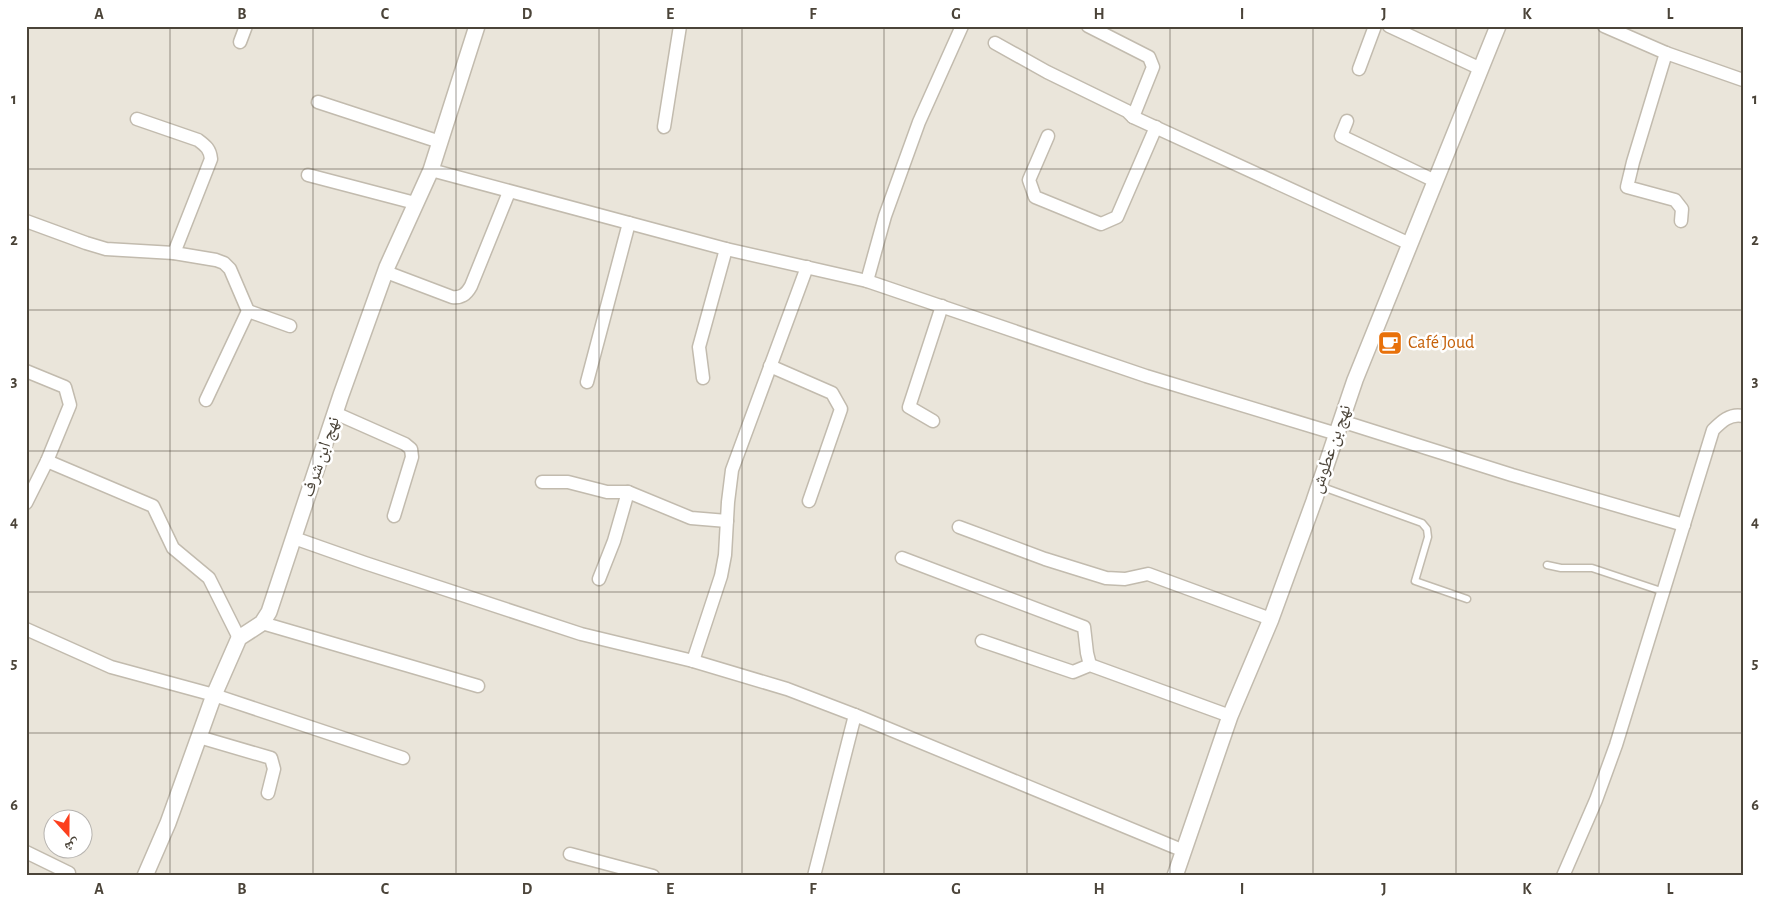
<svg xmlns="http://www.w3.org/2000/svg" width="1769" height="902" font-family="'Alegreya Sans','Noto Naskh Arabic',sans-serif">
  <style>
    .residential { fill: #eae5da; fill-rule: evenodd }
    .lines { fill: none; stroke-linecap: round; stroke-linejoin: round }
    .service-casing { stroke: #c2bbae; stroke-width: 9 }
    .minor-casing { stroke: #c2bbae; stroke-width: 15 }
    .tertiary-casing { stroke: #c2bbae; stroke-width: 18 }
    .service { stroke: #fff; stroke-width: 6 }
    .minor { stroke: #fff; stroke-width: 12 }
    .tertiary { stroke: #fff; stroke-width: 15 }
    .grid { fill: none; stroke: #4b4439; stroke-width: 1; stroke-opacity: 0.55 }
    .labels { text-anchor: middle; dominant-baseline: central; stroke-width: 5; stroke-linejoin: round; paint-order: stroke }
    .food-label { font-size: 18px; fill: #c56008; stroke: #fff; text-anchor: start }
    .street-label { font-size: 18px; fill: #4b4439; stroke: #fff }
    .neatline { fill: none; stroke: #4b4439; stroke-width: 2 }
    .grid-label { font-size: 16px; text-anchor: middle; font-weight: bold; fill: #4b4439 }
  </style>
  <rect width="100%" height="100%" fill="#f6f3ec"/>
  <path class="residential" d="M26,26H1743V876H26ZM52,820H82V850H52Z"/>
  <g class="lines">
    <defs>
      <g id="service">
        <path d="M1320,486L1422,523L1427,529L1428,537L1415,581L1467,599"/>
        <path d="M1547,565L1561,568H1592L1664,592"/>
      </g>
      <g id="minor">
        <path d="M1088,26L1149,57L1153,67L1133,117L1410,244"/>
        <path d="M1389,26L1481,69"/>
        <path d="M1604,26L1666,53L1743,80"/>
        <path d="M240,42L246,26"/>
        <path d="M995,43L1047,72L1127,111L1133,117"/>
        <path d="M1666,53L1633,162L1627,187L1675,200L1682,209L1681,221"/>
        <path d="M1359,69L1375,26"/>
        <path d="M318,102L440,142"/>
        <path d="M137,119L198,140C206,146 210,149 211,159L174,253"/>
        <path d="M1347,121L1341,136L1435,181"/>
        <path d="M664,127L680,26"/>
        <path d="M1048,136L1029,180L1035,197L1101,224L1117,217L1156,127"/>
        <path d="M431,170L726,249L867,281L1146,376L1337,434"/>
        <path d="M308,175L415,203"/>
        <path d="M26,221L86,243L106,249L174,253L216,260L224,263L230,269L248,311L206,400"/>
        <path d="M386,272L452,297C461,298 466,295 471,286L509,192"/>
        <path d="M867,281L885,216L919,122L962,26"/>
        <path d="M248,311L290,326"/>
        <path d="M770,366L832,393L841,409L809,501"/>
        <path d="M26,371L65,387L70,405L47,461"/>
        <path d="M703,378L699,347L726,249"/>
        <path d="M587,382L629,223"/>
        <path d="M335,413L405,444L411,449L412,457L394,516"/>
        <path d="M933,421L909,407L942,306"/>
        <path d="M1341,421L1512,475L1684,525"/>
        <path d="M542,482H568L607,492H628L691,518L727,521"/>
        <path d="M26,503L47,461L153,506L173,548L209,578L239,638"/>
        <path d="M959,527L1045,559L1106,578L1125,579L1148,574L1271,619"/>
        <path d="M294,538L365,563L581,634L693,661L787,689L855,715"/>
        <path d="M902,558L1084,627L1087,653L1090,665"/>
        <path d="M599,579L614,541L628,492"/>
        <path d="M262,623L478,686"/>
        <path d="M26,629L111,667L214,695L403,758"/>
        <path d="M982,641L1073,672L1090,665L1230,716"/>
        <path d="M693,661L721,576L725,555L728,502L732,470L807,267"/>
        <path d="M199,737L271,758L274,769L268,793"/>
        <path d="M26,852L69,873"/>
        <path d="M570,854L653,876"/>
        <path d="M814,876L855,715L1184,851"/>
        <path d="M1563,876L1596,800L1616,745L1713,430C1721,422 1730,413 1743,416"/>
      </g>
      <g id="tertiary">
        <path d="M145,876L168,823L214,695L239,638L262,623L269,612L341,395L387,267L431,170L477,26"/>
        <path d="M1175,876L1230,716L1271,619L1314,501L1355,380L1498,26"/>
      </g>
    </defs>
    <use href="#service" class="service-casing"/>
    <use href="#minor" class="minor-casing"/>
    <use href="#tertiary" class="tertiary-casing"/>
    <use href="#service" class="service"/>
    <use href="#minor" class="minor"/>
    <use href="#tertiary" class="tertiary"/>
  </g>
  <path class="grid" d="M170,26V876M313,26V876M456,26V876M599,26V876M742,26V876M884,26V876M1027,26V876M1170,26V876M1313,26V876M1456,26V876M1599,26V876M26,169H1743M26,310H1743M26,451H1743M26,592H1743M26,733H1743"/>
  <defs>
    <symbol id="cafe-square" viewBox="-11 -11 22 22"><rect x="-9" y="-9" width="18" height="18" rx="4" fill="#e8710a" stroke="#fff"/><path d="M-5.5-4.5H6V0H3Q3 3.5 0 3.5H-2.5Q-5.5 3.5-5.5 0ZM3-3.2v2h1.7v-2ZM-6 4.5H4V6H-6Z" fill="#fff"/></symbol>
  </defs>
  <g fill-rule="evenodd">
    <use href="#cafe-square" x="1376" y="329" width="28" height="28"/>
  </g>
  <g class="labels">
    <g class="food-label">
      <text x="1408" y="343">Café Joud</text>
    </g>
    <g class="street-label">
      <text transform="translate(1331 449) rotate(-71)">نهج بن عطوش</text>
      <text transform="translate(321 457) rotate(-71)">نهج ابن شرف</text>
    </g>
  </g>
  <rect width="1769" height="902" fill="none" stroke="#ffffff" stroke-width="55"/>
  <g transform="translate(68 834) rotate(159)"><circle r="24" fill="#ffffff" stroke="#b7b4b0"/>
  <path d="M0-4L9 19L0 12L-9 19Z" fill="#fc3f1d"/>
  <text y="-8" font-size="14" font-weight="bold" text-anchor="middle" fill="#4b4439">ش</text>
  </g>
  <rect x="28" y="28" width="1714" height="846" class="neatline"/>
  <g class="grid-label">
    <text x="99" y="19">A</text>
    <text x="242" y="19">B</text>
    <text x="385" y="19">C</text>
    <text x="527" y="19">D</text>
    <text x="670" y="19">E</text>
    <text x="813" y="19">F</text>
    <text x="956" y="19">G</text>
    <text x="1099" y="19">H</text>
    <text x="1242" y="19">I</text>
    <text x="1384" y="19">J</text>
    <text x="1527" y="19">K</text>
    <text x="1670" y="19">L</text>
    <text x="14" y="104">1</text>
    <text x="1755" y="104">1</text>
    <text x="14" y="245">2</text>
    <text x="1755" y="245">2</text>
    <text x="14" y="386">3</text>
    <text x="1755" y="386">3</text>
    <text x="14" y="527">4</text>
    <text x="1755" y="527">4</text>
    <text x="14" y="668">5</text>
    <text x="1755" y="668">5</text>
    <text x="14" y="810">6</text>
    <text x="1755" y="810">6</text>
    <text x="99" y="894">A</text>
    <text x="242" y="894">B</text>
    <text x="385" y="894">C</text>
    <text x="527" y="894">D</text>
    <text x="670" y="894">E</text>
    <text x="813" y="894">F</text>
    <text x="956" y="894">G</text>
    <text x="1099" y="894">H</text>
    <text x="1242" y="894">I</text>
    <text x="1384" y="894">J</text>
    <text x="1527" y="894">K</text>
    <text x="1670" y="894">L</text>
  </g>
</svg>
